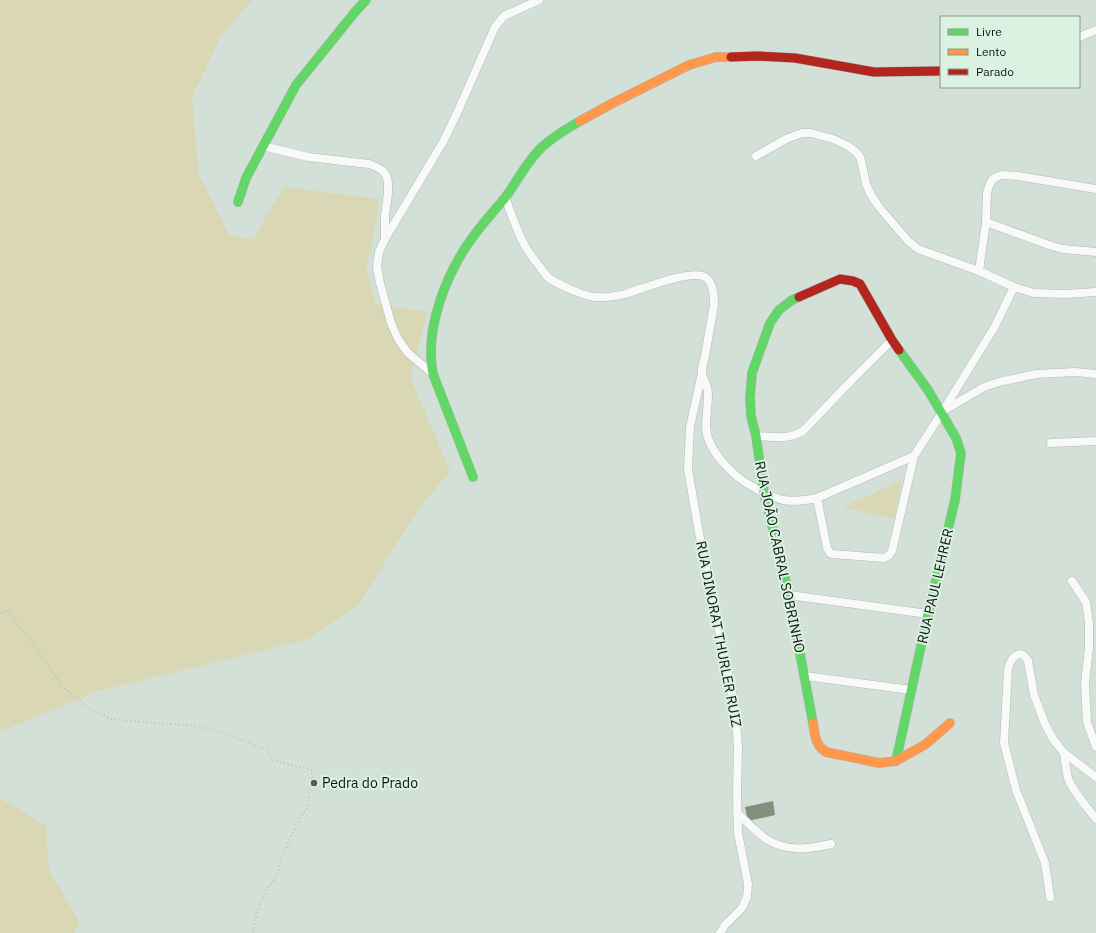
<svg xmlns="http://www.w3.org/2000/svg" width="1096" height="933" font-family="'IBM Plex Sans',sans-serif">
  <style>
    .green { fill: #dad8b4 }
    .building { fill: #848e7d }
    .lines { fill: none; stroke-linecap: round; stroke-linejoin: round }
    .street-casing { stroke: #b1bbb4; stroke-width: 9 }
    .fast-casing { stroke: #b1bbb4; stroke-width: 10 }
    .slow-casing { stroke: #b1bbb4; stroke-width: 10 }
    .jam-casing { stroke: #b1bbb4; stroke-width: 10 }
    .path { stroke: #bbbfbc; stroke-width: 2; stroke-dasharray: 1 3; stroke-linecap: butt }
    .street { stroke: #f8faf9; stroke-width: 8 }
    .fast { stroke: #63d668; stroke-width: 9 }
    .slow { stroke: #ff974d; stroke-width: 9 }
    .jam { stroke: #b3261e; stroke-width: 9 }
    .poi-dot { fill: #525c55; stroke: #dbf2e2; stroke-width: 1.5 }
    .labels { text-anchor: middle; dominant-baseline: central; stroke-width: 4; stroke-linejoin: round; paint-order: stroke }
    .street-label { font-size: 14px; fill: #0d150f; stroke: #dbf2e2 }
    .poi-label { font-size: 14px; fill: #0d150f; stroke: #dbf2e2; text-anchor: start }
  </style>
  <rect width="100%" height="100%" fill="#d3e0d7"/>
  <g class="green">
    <path d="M0,0H252L221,36L192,97L199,174L229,235L253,239L284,187L379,199L377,219L366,267L376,304L428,312L410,377L450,471L419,508L359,604L309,639L95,692L0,732Z"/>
    <path d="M901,481L894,519L842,507Z"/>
    <path d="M0,798L46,826L49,870L80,923L74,933H0Z"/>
  </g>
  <path class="building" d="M773,801L775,815L748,821L745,807Z"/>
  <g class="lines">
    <defs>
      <g id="street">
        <path d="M1079,37L1096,30"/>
        <path d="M263,146L308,157L369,164C375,166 383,169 386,175C391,185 386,205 385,216C385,223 385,230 385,237"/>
        <path d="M756,156L786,139L802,133H811L833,139L848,146L856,152L860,157L862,164L866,184L871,195L879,207L908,241L918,249L979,271L1014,287L1034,293L1065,294L1096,292"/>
        <path d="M505,197C515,224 521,245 540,267C543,271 546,276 550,279C560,285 583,296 595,297C602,298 619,296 625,294C642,289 690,269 705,277C714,283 714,296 714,305C711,322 708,339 705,356C704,361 701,369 702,374C704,381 708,386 708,394C708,405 706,416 706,427C707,451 734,477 753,487C779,501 787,504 817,498L914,456L943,411L984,387L999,382L1036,374L1075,372L1096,374"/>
        <path d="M986,222L1052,246L1063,249L1096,252"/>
        <path d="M979,271L986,222L987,193L989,186L992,180L996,177L1002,175L1018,176L1096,189"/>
        <path d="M702,373L690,427L688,469L699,533L735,708L738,747L737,792L738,833L748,884L747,897L742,908L725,925L720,933"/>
        <path d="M433,374L408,353L398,339L391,323L380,283L377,267L379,252L385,239L443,142L458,111L495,27L504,16L539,0"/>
        <path d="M944,409L994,328L1014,287"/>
        <path d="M756,436C774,437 788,440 803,431L850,382L892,340"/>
        <path d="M1051,443L1096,441"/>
        <path d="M817,498L827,548L830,553L832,554L884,558L889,555L892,551L914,456"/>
        <path d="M1072,581L1086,602L1089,623V648L1085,684L1087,722L1096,747"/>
        <path d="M789,595L928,614"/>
        <path d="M805,676L911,690"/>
        <path d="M1064,753C1065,761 1066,770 1068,778C1072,791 1088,808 1096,819"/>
        <path d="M737,813C747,822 757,833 768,840C787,852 810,849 831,844"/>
        <path d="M1050,897L1045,863L1016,790L1004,743L1008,670C1010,659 1020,646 1028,661L1034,695L1045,724L1053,739L1064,753L1096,777"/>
      </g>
      <g id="fast">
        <path d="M238,202L246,178L296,85L355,12L366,0"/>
        <path d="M799,297L792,300L779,310L770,323L752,373L750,398L751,416L756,436L764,493L789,595L813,723"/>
        <path d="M473,477L433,374C424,328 447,271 475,234C484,222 494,211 504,199C517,182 526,162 542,147C553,137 566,129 580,121"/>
        <path d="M896,761L928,614L955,500L961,453L956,438L928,390L899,350"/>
      </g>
      <g id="slow">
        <path d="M580,121L613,103L689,65L716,57H731"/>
        <path d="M813,723C815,735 815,745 826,752L879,763L896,761L926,744L950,723"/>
      </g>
      <g id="jam">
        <path d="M731,57L757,56L795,58L874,72L941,71"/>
        <path d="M799,297L840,279L853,281L860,284L892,340L899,350"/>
      </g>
    </defs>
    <use href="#street" class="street-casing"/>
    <use href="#fast" class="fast-casing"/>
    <use href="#slow" class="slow-casing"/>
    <use href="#jam" class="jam-casing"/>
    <path class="path" d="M0,613L8,611L45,660L63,687L87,707L111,719L154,723L188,725L216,730L267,750L272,760L312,770V779L309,792L308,807L299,819L280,862L277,875L266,891L258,908L254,924L253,933"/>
    <use href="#street" class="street"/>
    <use href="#fast" class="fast"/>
    <use href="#slow" class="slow"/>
    <use href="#jam" class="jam"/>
  </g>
  <circle class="poi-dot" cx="314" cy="783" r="4"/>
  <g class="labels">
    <g class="street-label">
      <text transform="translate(780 557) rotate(78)">RUA JOÃO CABRAL SOBRINHO</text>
      <text transform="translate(935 586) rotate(-77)">RUA PAUL LEHRER</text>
      <text transform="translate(719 634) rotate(79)">RUA DINORAT THURLER RUIZ</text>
    </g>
    <g class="poi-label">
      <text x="322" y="783">Pedra do Prado</text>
    </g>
  </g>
  <rect x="940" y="16" width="140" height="72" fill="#dbf2e2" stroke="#899a8e"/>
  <rect x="948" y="29" width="20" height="6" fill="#63d668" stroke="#899a8e"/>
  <text x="976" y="36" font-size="12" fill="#0d150f">Livre</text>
  <rect x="948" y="49" width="20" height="6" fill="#ff974d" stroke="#899a8e"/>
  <text x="976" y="56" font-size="12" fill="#0d150f">Lento</text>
  <rect x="948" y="69" width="20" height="6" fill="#b3261e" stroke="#899a8e"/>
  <text x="976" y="76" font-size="12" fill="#0d150f">Parado</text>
</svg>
